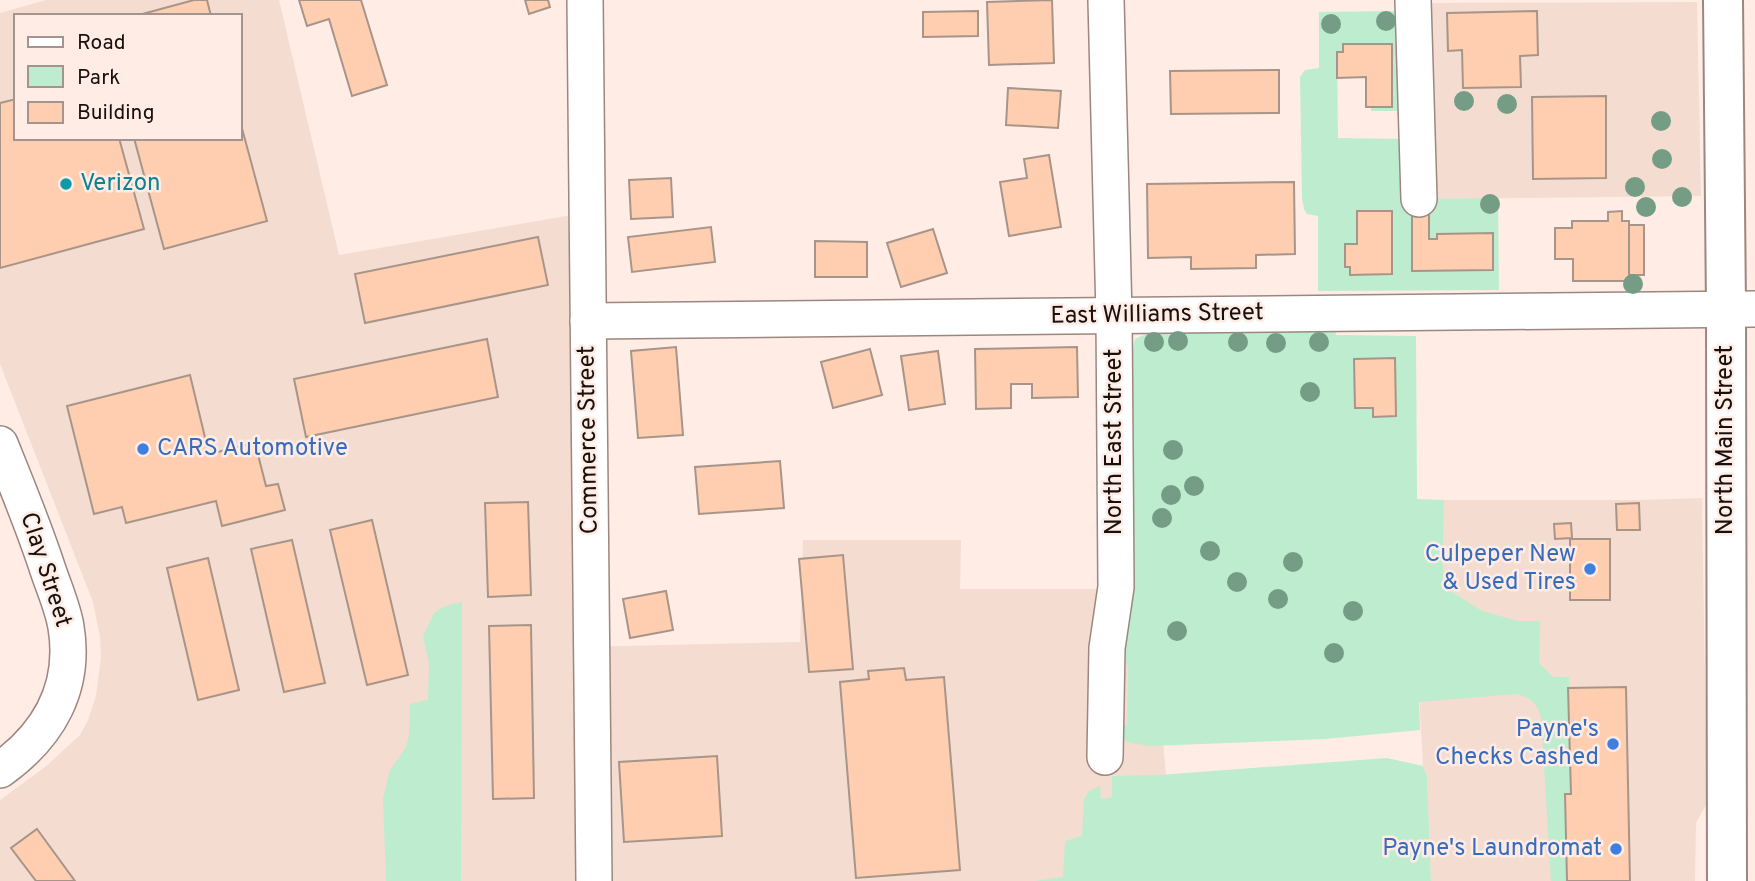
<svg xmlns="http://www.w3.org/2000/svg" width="1755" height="881" font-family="Overpass,sans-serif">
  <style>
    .built { fill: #f4dcd1; fill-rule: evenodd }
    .green { fill: #bdedce }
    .building { fill: #ffcdaf; stroke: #a89589; stroke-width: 2 }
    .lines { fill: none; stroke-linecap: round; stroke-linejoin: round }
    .minor-casing { stroke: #9c877f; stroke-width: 38 }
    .major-casing { stroke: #9c877f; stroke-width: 42 }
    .minor { stroke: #fff; stroke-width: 35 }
    .major { stroke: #fff; stroke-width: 38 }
    .tree { fill: #759d85 }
    .culture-dot { fill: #0f9aa8; stroke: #ffece5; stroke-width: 2.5 }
    .shop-dot { fill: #3f7fe0; stroke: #ffece5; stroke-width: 2.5 }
    .labels { text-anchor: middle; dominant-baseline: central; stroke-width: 5; stroke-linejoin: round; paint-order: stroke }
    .culture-label { font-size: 24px; fill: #0d838f; stroke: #ffece5; text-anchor: start }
    .street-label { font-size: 24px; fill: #18100d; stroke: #ffece5 }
    .shop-label { font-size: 24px; fill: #366cbe; stroke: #ffece5; text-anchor: end }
  </style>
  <rect width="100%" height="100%" fill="#ffece5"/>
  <g class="built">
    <path d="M46,0H279L339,255L572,215L580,647L800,642L803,540H961L960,589H1150L1175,881H0V800L45,767L80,735L88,720L96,696L101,657L100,637L93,602L0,364V13ZM16,16H240V138H16Z"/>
    <path d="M1697,2L1701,196L1427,199L1421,3Z"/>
    <path d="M1702,498L1707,803L1696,823L1695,881H1431L1427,776L1423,766L1418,677L1443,586L1444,500H1639Z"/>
  </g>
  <g class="green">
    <path d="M1394,11L1398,13L1403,111H1371V107H1392V44H1343V52H1337L1338,138L1407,139L1409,199L1498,198L1499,290L1318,291V216L1307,214L1304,209L1302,199L1300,77L1305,70L1319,68V12Z"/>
    <path d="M1335,329L1336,335L1416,336L1417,499L1444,500L1443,586L1482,611L1518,621H1540L1539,663L1553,677H1569L1571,794H1565L1567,881H1551L1541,717C1537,703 1530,697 1516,694L1419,702L1420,730L1325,739L1151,746L1130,743L1120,737V726L1127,725L1128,665L1117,662L1131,576L1132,352L1135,339L1148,333Z"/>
    <path d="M462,602L461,881H386L383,799L389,772L406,747L409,735L410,704L428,700L429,664L423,636L434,613L445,606Z"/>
    <path d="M1387,758L1423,766L1427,776L1431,881H1034L1063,877L1065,841L1082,836L1084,799L1089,791L1100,786L1101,799L1112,797V776L1159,775Z"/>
  </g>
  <g class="building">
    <path d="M194,0H207L211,16H135Z"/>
    <path d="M299,0H361L387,85L352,96L329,19L307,26Z"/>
    <path d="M525,0H548L550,7L529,14Z"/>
    <path d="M1052,0L1054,63L989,65L987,2Z"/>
    <path d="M978,11V36L923,37V12Z"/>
    <path d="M1537,11L1538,55L1520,56L1521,87L1463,88L1462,50L1448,51L1447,13Z"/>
    <path d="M1343,44H1392V107H1366V77L1337,78V52H1343Z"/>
    <path d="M1279,70V113L1171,114L1170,71Z"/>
    <path d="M1008,88L1061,91L1058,128L1006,125Z"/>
    <path d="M1606,96V178L1533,179L1532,97Z"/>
    <path d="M16,99V138H119L144,229L0,268V103Z"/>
    <path d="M240,121L267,221L164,249L134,138H240Z"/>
    <path d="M1049,155L1061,227L1009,236L1000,182L1027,178L1024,159Z"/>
    <path d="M671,178L673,217L631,219L629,180Z"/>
    <path d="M1294,182L1295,254L1256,255V268L1191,269V257L1148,258L1147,184Z"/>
    <path d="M1412,206H1429V239H1437V234L1493,233V270L1412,271Z"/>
    <path d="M1357,211H1392V274L1350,275V267H1345V244H1357Z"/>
    <path d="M1622,211V221H1629V281H1573V259H1555V228H1572V221H1608V212Z"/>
    <rect x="1629" y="225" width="15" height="50"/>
    <path d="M711,227L715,262L632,272L628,237Z"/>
    <path d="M933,229L947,273L901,287L887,243Z"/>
    <path d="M538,237L548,285L365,323L355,274Z"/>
    <path d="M815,241L867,242V277H815Z"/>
    <path d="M487,339L498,397L306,437L294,379Z"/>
    <path d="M676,347L683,435L638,438L631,351Z"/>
    <path d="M1077,347L1078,397L1032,398V384H1011V408L976,409L975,349Z"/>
    <path d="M870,349L882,395L833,408L821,362Z"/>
    <path d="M938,351L945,404L909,410L901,356Z"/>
    <path d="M1395,358L1396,416L1373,417V408H1355L1354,359Z"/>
    <path d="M190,375L209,454L255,443L266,486L278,484L285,510L222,526L216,501L126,523L122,507L94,514L67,406Z"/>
    <path d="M780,461L784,508L699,514L695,467Z"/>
    <path d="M528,502L531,595L488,597L485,503Z"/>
    <path d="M1639,503L1640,530H1617L1616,504Z"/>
    <path d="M372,520L408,675L367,685L330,530Z"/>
    <path d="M1571,523L1572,538L1555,539L1554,524Z"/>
    <rect x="1570" y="539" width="40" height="61"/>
    <path d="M292,540L325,683L284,692L251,549Z"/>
    <path d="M843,555L853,669L809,672L799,559Z"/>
    <path d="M208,558L239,690L198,700L167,568Z"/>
    <path d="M666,591L673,630L630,638L623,599Z"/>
    <path d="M531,625L534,798L493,799L489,626Z"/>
    <path d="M904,668L906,680L944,677L960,870L856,878L840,682L869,679L868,671Z"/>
    <path d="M1626,687L1630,881H1567L1565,794H1571L1568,688Z"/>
    <path d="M717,756L722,836L624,842L619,762Z"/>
    <path d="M37,829L75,881H36L11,848Z"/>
  </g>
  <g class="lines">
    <defs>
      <g id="minor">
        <path d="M585,0L594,881"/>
        <path d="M1413,0L1419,199"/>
        <path d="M588,321L1755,309"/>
        <path d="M0,444C17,486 34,527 48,570C54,588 63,608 66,627C76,688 49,735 0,770"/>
        <path d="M1105,757L1107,648L1116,587L1114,315L1106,0"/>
      </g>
      <path id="major" d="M1723,0L1726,309L1727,881"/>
    </defs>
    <use href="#minor" class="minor-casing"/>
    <use href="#major" class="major-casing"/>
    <use href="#minor" class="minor"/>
    <use href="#major" class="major"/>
  </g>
  <g class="tree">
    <circle cx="1386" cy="21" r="10"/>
    <circle cx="1331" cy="24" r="10"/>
    <circle cx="1464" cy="101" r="10"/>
    <circle cx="1507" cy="104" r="10"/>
    <circle cx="1661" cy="121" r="10"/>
    <circle cx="1662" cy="159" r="10"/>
    <circle cx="1635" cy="187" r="10"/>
    <circle cx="1682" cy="197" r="10"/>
    <circle cx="1490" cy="204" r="10"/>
    <circle cx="1646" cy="207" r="10"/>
    <circle cx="1633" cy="284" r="10"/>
    <circle cx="1178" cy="341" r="10"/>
    <circle cx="1154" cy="342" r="10"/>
    <circle cx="1238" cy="342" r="10"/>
    <circle cx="1319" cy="342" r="10"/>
    <circle cx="1276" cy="343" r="10"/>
    <circle cx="1310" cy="392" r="10"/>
    <circle cx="1173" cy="450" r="10"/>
    <circle cx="1194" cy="486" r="10"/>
    <circle cx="1171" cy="495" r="10"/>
    <circle cx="1162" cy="518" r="10"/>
    <circle cx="1210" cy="551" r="10"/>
    <circle cx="1293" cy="562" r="10"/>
    <circle cx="1237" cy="582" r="10"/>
    <circle cx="1278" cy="599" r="10"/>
    <circle cx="1353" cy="611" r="10"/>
    <circle cx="1177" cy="631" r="10"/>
    <circle cx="1334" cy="653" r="10"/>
  </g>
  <circle class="culture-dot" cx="66" cy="184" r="7"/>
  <g class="shop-dot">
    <circle cx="143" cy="449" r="7"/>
    <circle cx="1590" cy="569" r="7"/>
    <circle cx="1613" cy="744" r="7"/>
    <circle cx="1616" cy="849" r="7"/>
  </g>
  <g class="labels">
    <g class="culture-label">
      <text x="80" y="184">Verizon</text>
    </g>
    <g class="street-label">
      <text transform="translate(1157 315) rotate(-1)">East Williams Street</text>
      <text transform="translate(589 440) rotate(-91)">Commerce Street</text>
      <text transform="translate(1726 440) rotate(-90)">North Main Street</text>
      <text transform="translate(1115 442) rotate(-90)">North East Street</text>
      <text transform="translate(45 570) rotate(72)">Clay Street</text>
    </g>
    <g class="shop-label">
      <text x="157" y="449" text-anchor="start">CARS Automotive</text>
      <text x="1576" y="555">Culpeper New<tspan x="1576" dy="28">&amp; Used Tires</tspan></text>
      <text x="1599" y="730">Payne's<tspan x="1599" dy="28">Checks Cashed</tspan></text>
      <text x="1602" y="849">Payne's Laundromat</text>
    </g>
  </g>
  <rect x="14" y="14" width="228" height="126" fill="#ffece5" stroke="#a3948f" stroke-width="2"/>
  <rect x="28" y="37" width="35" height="10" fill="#ffffff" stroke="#a3948f" stroke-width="2"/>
  <text x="77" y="49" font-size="21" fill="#18100d">Road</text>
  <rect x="28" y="66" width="35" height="21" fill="#bdedce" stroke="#a3948f" stroke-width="2"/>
  <text x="77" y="84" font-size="21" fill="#18100d">Park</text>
  <rect x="28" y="102" width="35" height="21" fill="#ffcdaf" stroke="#a3948f" stroke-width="2"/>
  <text x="77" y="119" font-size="21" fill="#18100d">Building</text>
</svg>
